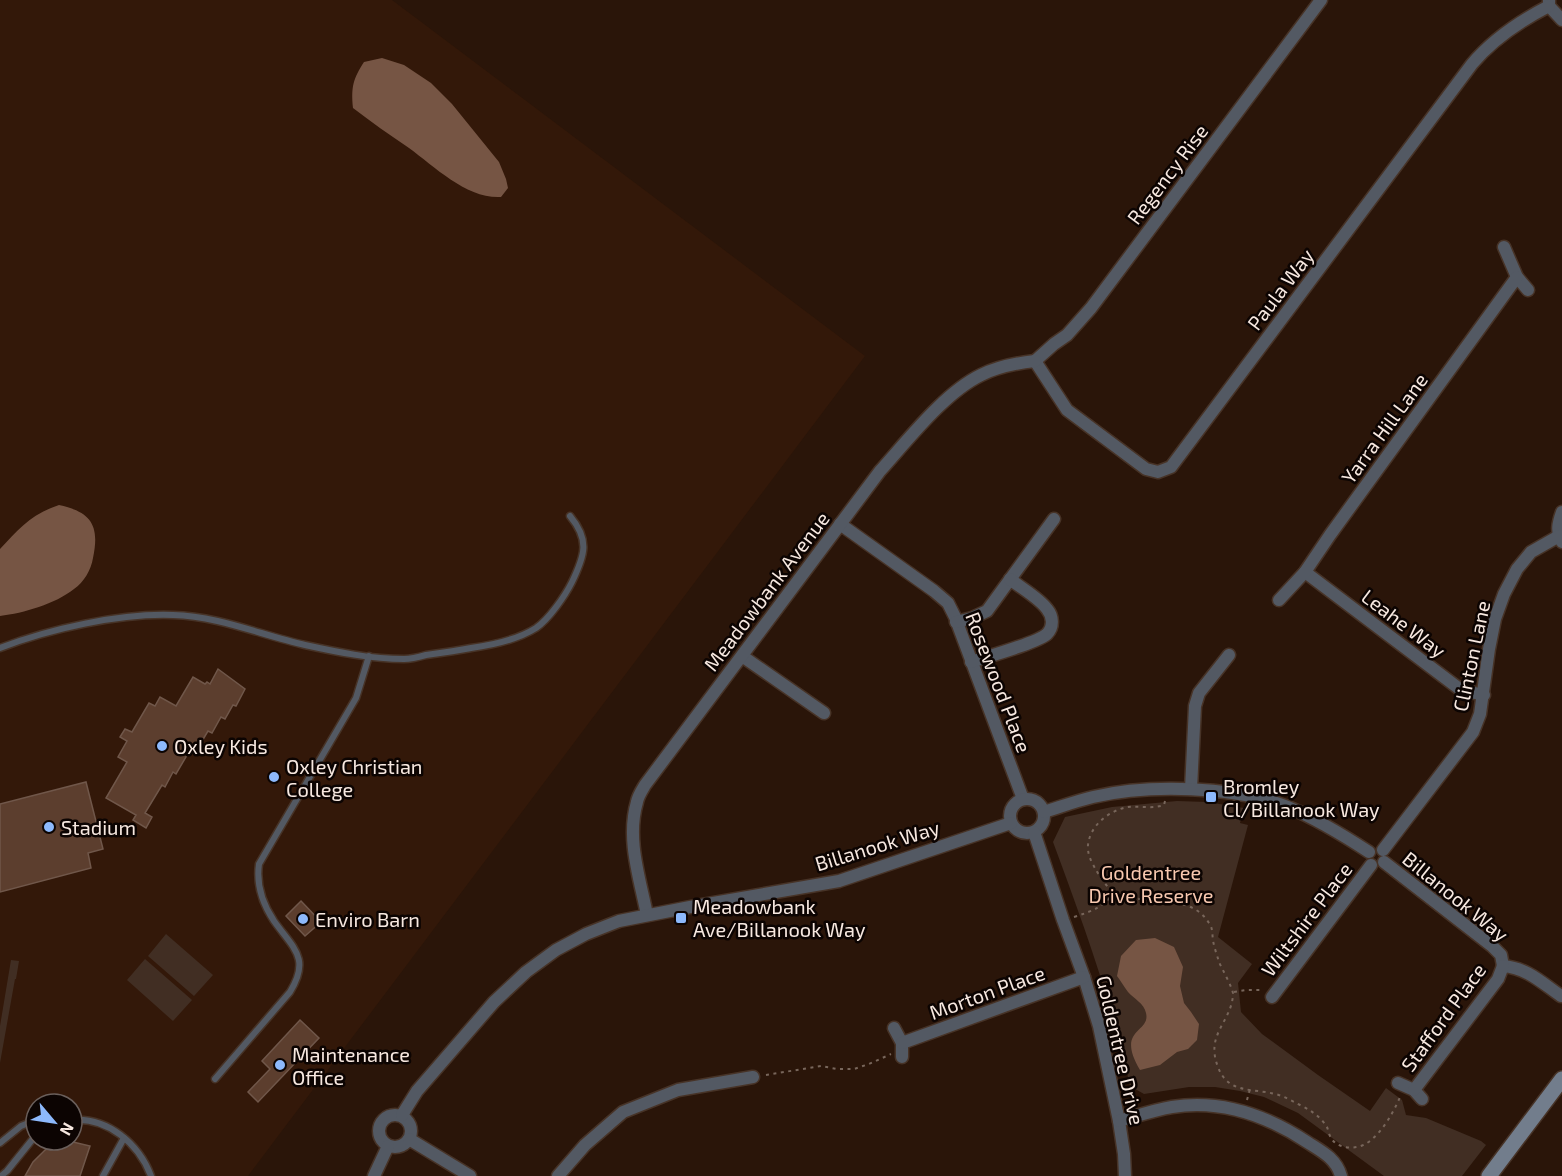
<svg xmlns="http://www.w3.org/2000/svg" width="1562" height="1176" font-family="'Exo 2',sans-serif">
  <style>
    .built { fill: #331809; fill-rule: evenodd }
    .green { fill: #412e23 }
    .water { fill: #765544 }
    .building { fill: #5c3e2e; stroke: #70574a; stroke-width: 1.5 }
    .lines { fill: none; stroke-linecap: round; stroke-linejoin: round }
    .service-casing { stroke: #473327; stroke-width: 9 }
    .minor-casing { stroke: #473327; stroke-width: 15 }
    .secondary-casing { stroke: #473327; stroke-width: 18 }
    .path { stroke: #78665b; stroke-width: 2; stroke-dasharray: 3 4.5; stroke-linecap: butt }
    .service { stroke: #535963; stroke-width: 6 }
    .minor { stroke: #535963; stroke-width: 12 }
    .secondary { stroke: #727d8c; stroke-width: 15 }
    .poi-dot { fill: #8db9fc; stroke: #0c0402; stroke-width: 2 }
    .labels { text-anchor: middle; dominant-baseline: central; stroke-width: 5; stroke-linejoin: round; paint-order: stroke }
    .street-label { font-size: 20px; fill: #f7e8e0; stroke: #0c0402 }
    .poi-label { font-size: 20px; fill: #f7e8e0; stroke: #0c0402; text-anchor: start }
    .park-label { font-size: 20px; fill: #f8c8af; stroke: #0c0402 }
  </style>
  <rect width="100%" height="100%" fill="#2a1509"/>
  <path class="built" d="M0,0H392L865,356L248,1176H0ZM36,1104H72V1140H36Z"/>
  <g class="green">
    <path d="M1177,801L1207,802L1244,808L1240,823L1248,825L1218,937L1252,964L1238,983L1241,1012L1262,1034L1318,1075L1370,1111L1386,1088L1402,1100L1406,1115L1426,1118L1481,1141L1486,1145L1462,1176H1384L1298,1113L1264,1097L1240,1091L1215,1087H1189L1144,1094L1130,1086C1112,1002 1083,923 1053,842L1065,817L1112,807Z"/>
    <path d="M166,934L213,975L194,996L148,956Z"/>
    <path d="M145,959L192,1000L173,1021L127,980Z"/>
    <path d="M11,960L19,961L16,979H15L0,1063V1026Z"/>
  </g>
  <g class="water">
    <path d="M382,58L404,65L431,83L452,104L499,162L506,179L508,188L501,197C467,199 435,167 409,148C390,135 371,122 353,108C351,87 353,79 364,62Z"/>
    <path d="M59,505C91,512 100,525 93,558C91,570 84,582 74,589C55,604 24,613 0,616V549C19,529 31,514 59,505Z"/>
    <path d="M1155,938L1174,947L1183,967L1180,986L1184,1003L1191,1012L1199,1024L1197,1040L1188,1049L1177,1052L1160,1065L1140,1070C1115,1028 1151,1033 1146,1013C1144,1003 1134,999 1128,992C1124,987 1121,981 1117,976L1121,956L1136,940Z"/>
  </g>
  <g class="building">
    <path d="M218,669L245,689L236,706L233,705L225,719L221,717L212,733L208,731L195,753L190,750L176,774L173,772L165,787L162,785L145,813L152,817L146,828L133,820L136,815L106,798L127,762L118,757L127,741L120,737L125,729L132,732L149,703L155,706L160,697L176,706L193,677L205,684L207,682L210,684Z"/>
    <path d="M86,782L103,849L88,853L91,868L0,892V804Z"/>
    <path d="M301,901L321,922L305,936L286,916Z"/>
    <path d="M300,1020L319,1038L258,1102L248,1092L270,1069L262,1061Z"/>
    <path d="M73,1142L90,1146L80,1176H25L33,1162L45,1150L58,1143Z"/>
  </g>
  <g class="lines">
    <defs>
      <g id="service">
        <path d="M0,648C49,629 120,613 173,615C218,616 261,635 305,645C337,652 371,659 404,659C411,659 419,657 426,655C441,653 456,651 471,648C493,645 517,640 536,628C549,619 565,596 572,582C585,555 590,540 570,516"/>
        <path d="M215,1079L290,992C311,958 293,948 274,921C262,903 256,885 259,864L356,698L369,656"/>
        <path d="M72,1120C108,1117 139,1144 151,1176"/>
        <path d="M0,1143L21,1126L36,1120"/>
        <path d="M1,1176L7,1171L36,1135"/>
        <path d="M103,1176L124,1138"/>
      </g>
      <g id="minor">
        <path d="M1549,0V6L1562,20"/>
        <path d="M1504,247L1517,277L1528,290"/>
        <path d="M1035,361L1067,410L1146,469L1158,472L1171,467L1472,64C1493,39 1520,21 1549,6"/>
        <path d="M1035,361L1054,344L1067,335L1091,308L1321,0"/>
        <path d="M1562,512C1558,523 1556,532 1562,542"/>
        <path d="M840,524L934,591L948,603L955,617L1023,799"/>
        <path d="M1305,572L1461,690L1484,695"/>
        <path d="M1279,600L1305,572L1330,535L1517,277"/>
        <path d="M956,622L972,618L987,611L1054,519"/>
        <path d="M742,656L824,713"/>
        <path d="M971,662C986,657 1037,643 1047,634C1054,627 1053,616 1047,609C1039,598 1021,588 1010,579"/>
        <path d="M1191,789L1195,706L1199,693L1229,655"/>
        <circle cx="1027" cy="816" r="17"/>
        <path d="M1044,812C1060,807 1076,801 1093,797C1149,784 1234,786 1288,807C1317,819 1343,835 1369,852"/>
        <path d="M1034,832L1063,920L1084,977L1099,1026L1119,1121L1124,1154L1125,1176"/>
        <path d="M1383,850L1473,732L1480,714L1489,649L1495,619L1504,594L1517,569L1531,552L1559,536"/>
        <path d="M1384,862L1492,946L1501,955L1503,966"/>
        <path d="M647,915C640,879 626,839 637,802C638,796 642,790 645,785L880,471C908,440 944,393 981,375C997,367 1017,363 1035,361"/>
        <path d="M1503,966C1527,968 1541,982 1561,996"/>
        <path d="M1272,997L1371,865"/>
        <path d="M894,1028L902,1043V1057"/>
        <path d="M902,1043L1084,977"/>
        <path d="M1398,1083L1414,1090L1422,1099"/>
        <path d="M1414,1090L1498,979L1503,966"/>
        <circle cx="395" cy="1131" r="16"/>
        <path d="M402,1115L417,1091L494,1002L526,972L556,950L586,934L619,921L690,907L839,881L1011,823"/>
        <path d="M1119,1121C1137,1116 1154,1110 1172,1107C1221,1099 1266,1115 1307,1142C1321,1151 1336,1158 1341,1176"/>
        <path d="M409,1139L470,1176"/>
        <path d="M374,1176L388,1146"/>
        <path d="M558,1176L585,1145L623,1112L678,1090L753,1077"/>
      </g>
      <path id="secondary" d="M1489,1176L1562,1079"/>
    </defs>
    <use href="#service" class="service-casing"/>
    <use href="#minor" class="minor-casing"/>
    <use href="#secondary" class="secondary-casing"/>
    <g class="path">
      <path d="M1165,801L1164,805C1152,809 1140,806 1128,807C1110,810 1090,825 1088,845C1087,854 1092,863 1096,870C1100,877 1107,887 1113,892C1116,894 1122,895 1126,896C1153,905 1191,894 1209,923C1213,928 1212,934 1213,940C1214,947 1217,955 1219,962C1222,969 1234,990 1233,995C1231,1023 1205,1034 1218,1067C1228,1094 1252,1088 1275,1094C1284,1096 1292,1101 1300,1105C1310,1110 1318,1115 1325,1124C1328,1127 1328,1132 1330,1136C1334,1146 1347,1149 1357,1147C1376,1144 1393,1114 1400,1097"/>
      <path d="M1074,917C1092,911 1102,908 1114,893"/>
      <path d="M1234,992L1246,990H1261"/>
      <path d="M766,1075L821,1066L837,1069H854L869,1064L891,1054"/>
      <path d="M1247,1100L1250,1089"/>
    </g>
    <use href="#service" class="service"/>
    <use href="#minor" class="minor"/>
    <use href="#secondary" class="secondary"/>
  </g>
  <g class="poi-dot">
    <circle cx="162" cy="746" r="6"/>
    <circle cx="274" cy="777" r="6"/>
    <rect x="1205" y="791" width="12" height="12" rx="3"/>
    <circle cx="49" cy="827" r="6"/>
    <rect x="675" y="912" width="12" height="12" rx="3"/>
    <circle cx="303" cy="919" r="6"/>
    <circle cx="280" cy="1065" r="6"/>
  </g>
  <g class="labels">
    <g class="street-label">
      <text transform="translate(1167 174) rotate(-53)">Regency Rise</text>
      <text transform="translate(1280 289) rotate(-53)">Paula Way</text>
      <text transform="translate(1384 428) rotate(-54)">Yarra Hill Lane</text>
      <text transform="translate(766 591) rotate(-53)">Meadowbank Avenue</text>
      <text transform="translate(1404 623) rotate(37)">Leahe Way</text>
      <text transform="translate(1471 656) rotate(-78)">Clinton Lane</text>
      <text transform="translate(999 682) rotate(69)">Rosewood Place</text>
      <text transform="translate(877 845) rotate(-17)">Billanook Way</text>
      <text transform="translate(1456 896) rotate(39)">Billanook Way</text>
      <text transform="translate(1306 919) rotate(-53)">Wiltshire Place</text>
      <text transform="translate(987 992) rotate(-20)">Morton Place</text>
      <text transform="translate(1443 1017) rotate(-54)">Stafford Place</text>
      <text transform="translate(1121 1050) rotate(77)">Goldentree Drive</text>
    </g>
    <g class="poi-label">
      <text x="174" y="746">Oxley Kids</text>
      <text x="286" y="766">Oxley Christian<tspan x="286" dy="23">College</tspan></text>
      <text x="1223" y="786">Bromley<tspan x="1223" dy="23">Cl/Billanook Way</tspan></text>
      <text x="61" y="827">Stadium</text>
      <text x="693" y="906">Meadowbank<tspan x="693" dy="23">Ave/Billanook Way</tspan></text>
      <text x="315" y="919">Enviro Barn</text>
      <text x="292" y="1054">Maintenance<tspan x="292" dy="23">Office</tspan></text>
    </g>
    <g class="park-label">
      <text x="1151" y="872">Goldentree<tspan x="1151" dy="23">Drive Reserve</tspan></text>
    </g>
  </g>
  <g transform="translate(54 1122) rotate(119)"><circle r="28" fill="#0c0402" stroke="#6a5f5b" stroke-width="1.5"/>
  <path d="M0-4.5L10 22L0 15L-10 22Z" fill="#8db9fc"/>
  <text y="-9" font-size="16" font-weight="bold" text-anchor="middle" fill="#f7e8e0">N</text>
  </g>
</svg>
